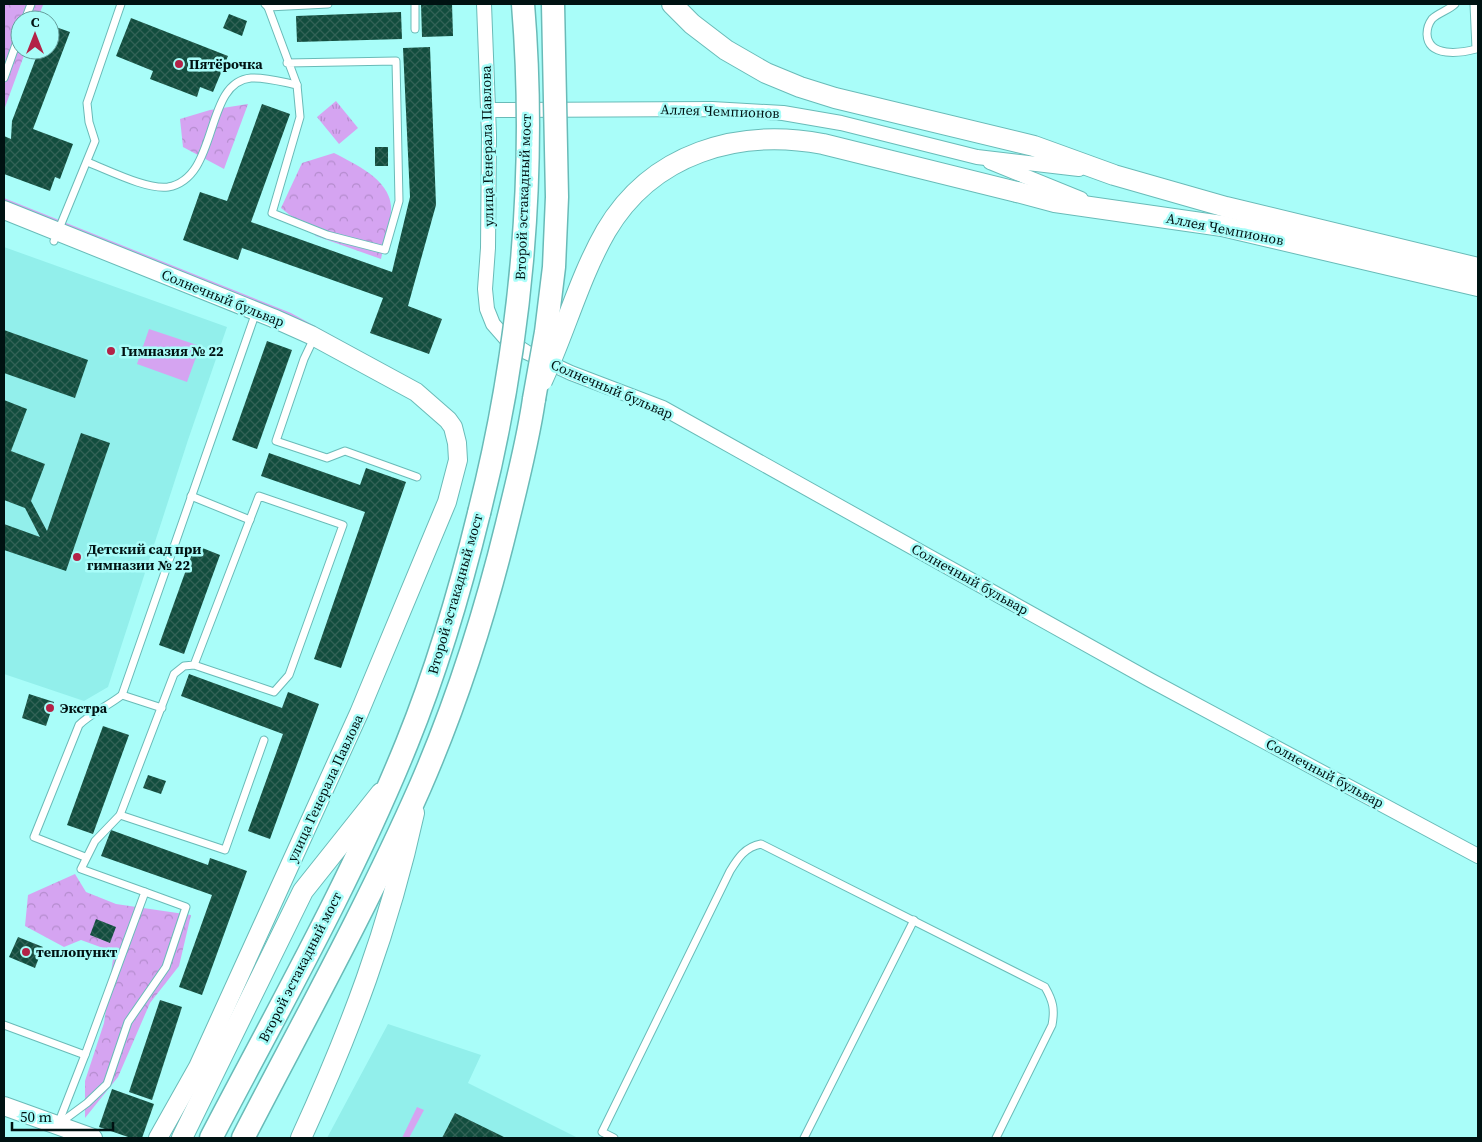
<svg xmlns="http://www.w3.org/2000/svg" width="1482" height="1142" font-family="'Source Serif 4',serif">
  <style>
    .built { fill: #92efeb }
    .grass { fill: #d5a4f1 }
    .forest { fill: url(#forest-crowns) }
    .park { fill: url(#park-tufts) }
    .building { fill: url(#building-cross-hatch) }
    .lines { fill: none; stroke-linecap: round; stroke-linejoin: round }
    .service-casing { stroke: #69bbb8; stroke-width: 9 }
    .minor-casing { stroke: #69bbb8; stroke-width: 16 }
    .tertiary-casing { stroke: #69bbb8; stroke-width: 20 }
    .secondary-casing { stroke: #69bbb8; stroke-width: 22 }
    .primary-casing { stroke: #69bbb8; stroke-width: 25 }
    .service { stroke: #fff; stroke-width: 7 }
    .minor { stroke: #fff; stroke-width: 14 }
    .tertiary { stroke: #fff; stroke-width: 18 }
    .secondary { stroke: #fff; stroke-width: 20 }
    .primary { stroke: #fff; stroke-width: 22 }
    .secondary-bridge-casing { stroke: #69bbb8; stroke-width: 22; stroke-linecap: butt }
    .primary-bridge-casing { stroke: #69bbb8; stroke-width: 25; stroke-linecap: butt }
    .secondary-bridge { stroke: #fff; stroke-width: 20 }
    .primary-bridge { stroke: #fff; stroke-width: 22 }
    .poi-dot { fill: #b32247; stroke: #a9fdf9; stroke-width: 2 }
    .labels { text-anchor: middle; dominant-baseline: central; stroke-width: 5; stroke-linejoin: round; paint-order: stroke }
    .poi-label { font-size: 14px; font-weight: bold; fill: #001212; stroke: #a9fdf9; text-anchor: start }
    .street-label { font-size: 14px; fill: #001212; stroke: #a9fdf9 }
  </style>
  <defs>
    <pattern id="forest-crowns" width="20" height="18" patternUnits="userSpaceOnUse" patternTransform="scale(1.25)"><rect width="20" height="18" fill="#d5a4f1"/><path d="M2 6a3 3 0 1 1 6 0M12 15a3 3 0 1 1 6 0" fill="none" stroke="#b58cce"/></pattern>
    <pattern id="park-tufts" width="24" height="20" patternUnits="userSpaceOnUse" patternTransform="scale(1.25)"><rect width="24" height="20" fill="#d5a4f1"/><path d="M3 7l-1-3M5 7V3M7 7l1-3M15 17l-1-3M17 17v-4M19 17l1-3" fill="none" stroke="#b58cce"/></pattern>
    <pattern id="building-cross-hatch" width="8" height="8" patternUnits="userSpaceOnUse" patternTransform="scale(1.25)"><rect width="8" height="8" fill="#124d3e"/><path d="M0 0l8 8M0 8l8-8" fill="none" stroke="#326256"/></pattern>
  </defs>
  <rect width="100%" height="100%" fill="#a9fdf9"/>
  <g class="built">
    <path d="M4,247L227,327L188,440L108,687L84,701L4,674Z"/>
    <path d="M388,1024L481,1055L468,1083L578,1138H327Z"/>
  </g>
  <g class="grass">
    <path d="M4,198L291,313L417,382L415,385L4,202Z"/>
    <path d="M149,329L200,346L187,382L137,364Z"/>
    <path d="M417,1107L424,1110L409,1138H402Z"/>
  </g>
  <g class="forest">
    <path d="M4,4L43,5L37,20H20V50H26L4,110Z"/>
    <path d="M248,104L224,169L183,147L180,119L210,110Z"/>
    <path d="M334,153C355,164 389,179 391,206C392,220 384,244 381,259L316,236L281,208L302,163Z"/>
    <path d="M75,874L86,892L116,904L191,915L179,966L150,1003L118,1077L85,1118V1081L104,1023L114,952L81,940L64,947L25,926L28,895Z"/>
  </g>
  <path class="park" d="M336,101L358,128L339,144L317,117Z"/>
  <g class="building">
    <path d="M421,4H452L453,36L422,37Z"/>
    <path d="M401,12L402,39L297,42L296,16Z"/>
    <path d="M229,14L247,21L242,36L223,28Z"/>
    <path d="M131,18L228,56L213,92L200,87L197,97L150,79L153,71L116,56Z"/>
    <path d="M50,25L70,32L33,129L73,144L60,179L55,177L50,191L4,174V136L11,139L12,121L39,50H50Z"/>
    <path d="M430,47L436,205L408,306L442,319L429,354L370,333L383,298L242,248L238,260L183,240L200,192L227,201L262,104L290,114L251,222L392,272L410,197L403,48Z"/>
    <rect x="375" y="147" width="13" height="19"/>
    <path d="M4,330L88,360L75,398L4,373Z"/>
    <path d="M267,341L292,350L257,449L232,440Z"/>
    <path d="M4,400L27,409L11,451L45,464L31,501L47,531L81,433L110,443L66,571L4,550V524L40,537L25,508L4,500Z"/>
    <path d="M269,453L360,485L366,468L406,482L341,668L314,659L365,512L261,476Z"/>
    <path d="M195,545L220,555L184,654L159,645Z"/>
    <path d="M189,674L282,708L288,692L319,704L270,839L248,831L283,734L181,696Z"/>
    <path d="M29,694L54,702L46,726L22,718Z"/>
    <path d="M103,726L129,735L93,834L67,825Z"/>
    <path d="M148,775L166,781L161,794L143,788Z"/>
    <path d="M111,830L208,865L210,858L247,871L202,995L179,987L212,895L101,856Z"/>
    <path d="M96,919L116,927L110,943L90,935Z"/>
    <path d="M18,937L43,947L35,968L9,957Z"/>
    <path d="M160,1000L182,1007L152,1100L129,1092Z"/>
    <path d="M112,1089L154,1104L142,1138H131L99,1127Z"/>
    <path d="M455,1113L506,1138H442Z"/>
  </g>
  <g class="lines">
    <defs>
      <g id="service">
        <path d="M265,4L268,7L328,4"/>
        <path d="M415,4V29"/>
        <path d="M1455,4C1449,10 1438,13 1432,19C1429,23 1427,29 1427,34C1428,58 1461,53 1476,49L1474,4"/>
        <path d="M268,7L297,85L300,117L272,213L327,235L385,250L399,201L396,61L287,63"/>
        <path d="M25,20L31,4"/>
        <path d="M4,78L20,33"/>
        <path d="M87,162C108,170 147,190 168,187C220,178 203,82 251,78C266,77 282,82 297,85"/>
        <path d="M54,241L95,141L89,122L87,103L121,4"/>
        <path d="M314,338L304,359L276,441L327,458L345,451L417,477"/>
        <path d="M191,496L250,520"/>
        <path d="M122,695L162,708"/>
        <path d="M120,815L225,850L264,740"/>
        <path d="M85,857L34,837L79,725C91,713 108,706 122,695L256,312"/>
        <path d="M4,1025L85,1055L145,892L81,869L95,841L120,815L174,674L184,666L194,665L274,692L289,675L343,525L259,496L194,665"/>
        <path d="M60,1123L87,1103L107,1084L128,1022L166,967L186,907L145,892"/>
        <path d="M58,1124L85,1055"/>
        <path d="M614,1138L602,1132L730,871C738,858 745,847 761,844L1045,987C1053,1001 1055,1009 1052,1025L996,1138"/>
        <path d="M804,1138L914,920"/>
      </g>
      <g id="minor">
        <path d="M484,4L489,135L488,248L485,289L487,309L493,324L507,340L526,352L571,373L663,408L1150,680L1478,856"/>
        <path d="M488,110L712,109L783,113L841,123L977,157L1079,169"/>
        <path d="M990,162L1081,199"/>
      </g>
      <g id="tertiary">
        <path d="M4,210L273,318L311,335L416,392L448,420L453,427L457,443L458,460L447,502L359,713L198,1067L158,1138"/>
        <path d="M4,1106L93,1138"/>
      </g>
      <g id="secondary">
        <path d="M672,4L692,24L726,50L766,73L800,87L835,98L1034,146L1114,175L1226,207L1478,268"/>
        <path d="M1017,192L1055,202L1222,226L1478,286"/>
        <path d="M182,1138L303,891L381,793"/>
        <path d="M301,1138C350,1031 389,928 414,813"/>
      </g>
      <g id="primary">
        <path d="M211,1138C279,1008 352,879 407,743C437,669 460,591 479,513"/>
        <path d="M243,1138C303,1022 367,907 420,787C457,702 485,614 507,524C517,483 528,441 534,399"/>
      </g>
    </defs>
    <use href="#service" class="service-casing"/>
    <use href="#minor" class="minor-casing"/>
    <use href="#tertiary" class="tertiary-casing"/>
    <use href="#secondary" class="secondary-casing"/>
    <use href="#primary" class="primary-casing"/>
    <use href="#service" class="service"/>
    <use href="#minor" class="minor"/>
    <use href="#tertiary" class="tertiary"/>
    <use href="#secondary" class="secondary"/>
    <use href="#primary" class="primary"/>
    <defs>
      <path id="secondary-bridge" d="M542,381C565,332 579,278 606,231C652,153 738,128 823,144L1017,192"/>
      <g id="primary-bridge">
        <path d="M534,399L546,332L554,267L557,197L553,4"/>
        <path d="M479,513C521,348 537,174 523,4"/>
      </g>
    </defs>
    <use href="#secondary-bridge" class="secondary-bridge-casing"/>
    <use href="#primary-bridge" class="primary-bridge-casing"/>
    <use href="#secondary-bridge" class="secondary-bridge"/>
    <use href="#primary-bridge" class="primary-bridge"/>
  </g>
  <g class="poi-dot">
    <circle cx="179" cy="64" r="5"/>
    <circle cx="111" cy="351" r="5"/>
    <circle cx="77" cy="557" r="5"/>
    <circle cx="50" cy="708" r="5"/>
    <circle cx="26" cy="952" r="5"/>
  </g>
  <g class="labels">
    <g class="poi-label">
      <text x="189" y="64">Пятёрочка</text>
      <text x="121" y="351">Гимназия № 22</text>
      <text x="87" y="549">Детский сад при<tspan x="87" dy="16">гимназии № 22</tspan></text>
      <text x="60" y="708">Экстра</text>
      <text x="36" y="952">теплопункт</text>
    </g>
    <g class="street-label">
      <text transform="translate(720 111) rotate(2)">Аллея Чемпионов</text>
      <text transform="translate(487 146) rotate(-91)">улица Генерала Павлова</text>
      <text transform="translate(523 197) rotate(-88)">Второй эстакадный мост</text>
      <text transform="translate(1225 229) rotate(11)">Аллея Чемпионов</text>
      <text transform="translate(223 298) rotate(22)">Солнечный бульвар</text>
      <text transform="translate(612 389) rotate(23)">Солнечный бульвар</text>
      <text transform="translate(970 579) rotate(29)">Солнечный бульвар</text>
      <text transform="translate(455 594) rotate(-74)">Второй эстакадный мост</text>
      <text transform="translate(1325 773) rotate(28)">Солнечный бульвар</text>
      <text transform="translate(325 788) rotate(-65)">улица Генерала Павлова</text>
      <text transform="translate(300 967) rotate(-63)">Второй эстакадный мост</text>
    </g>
  </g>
  <rect width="1482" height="1142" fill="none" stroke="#001212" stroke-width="10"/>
  <g transform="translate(35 35)"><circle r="24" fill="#a9fdf9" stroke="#659f9d"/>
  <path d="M0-4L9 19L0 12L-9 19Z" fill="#b32247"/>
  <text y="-8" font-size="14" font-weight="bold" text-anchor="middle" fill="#001212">С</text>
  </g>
  <path d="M12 1122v8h101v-8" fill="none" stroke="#001212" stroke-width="2.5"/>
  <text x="20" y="1122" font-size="15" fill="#001212" stroke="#a9fdf9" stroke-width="4" paint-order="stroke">50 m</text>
</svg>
